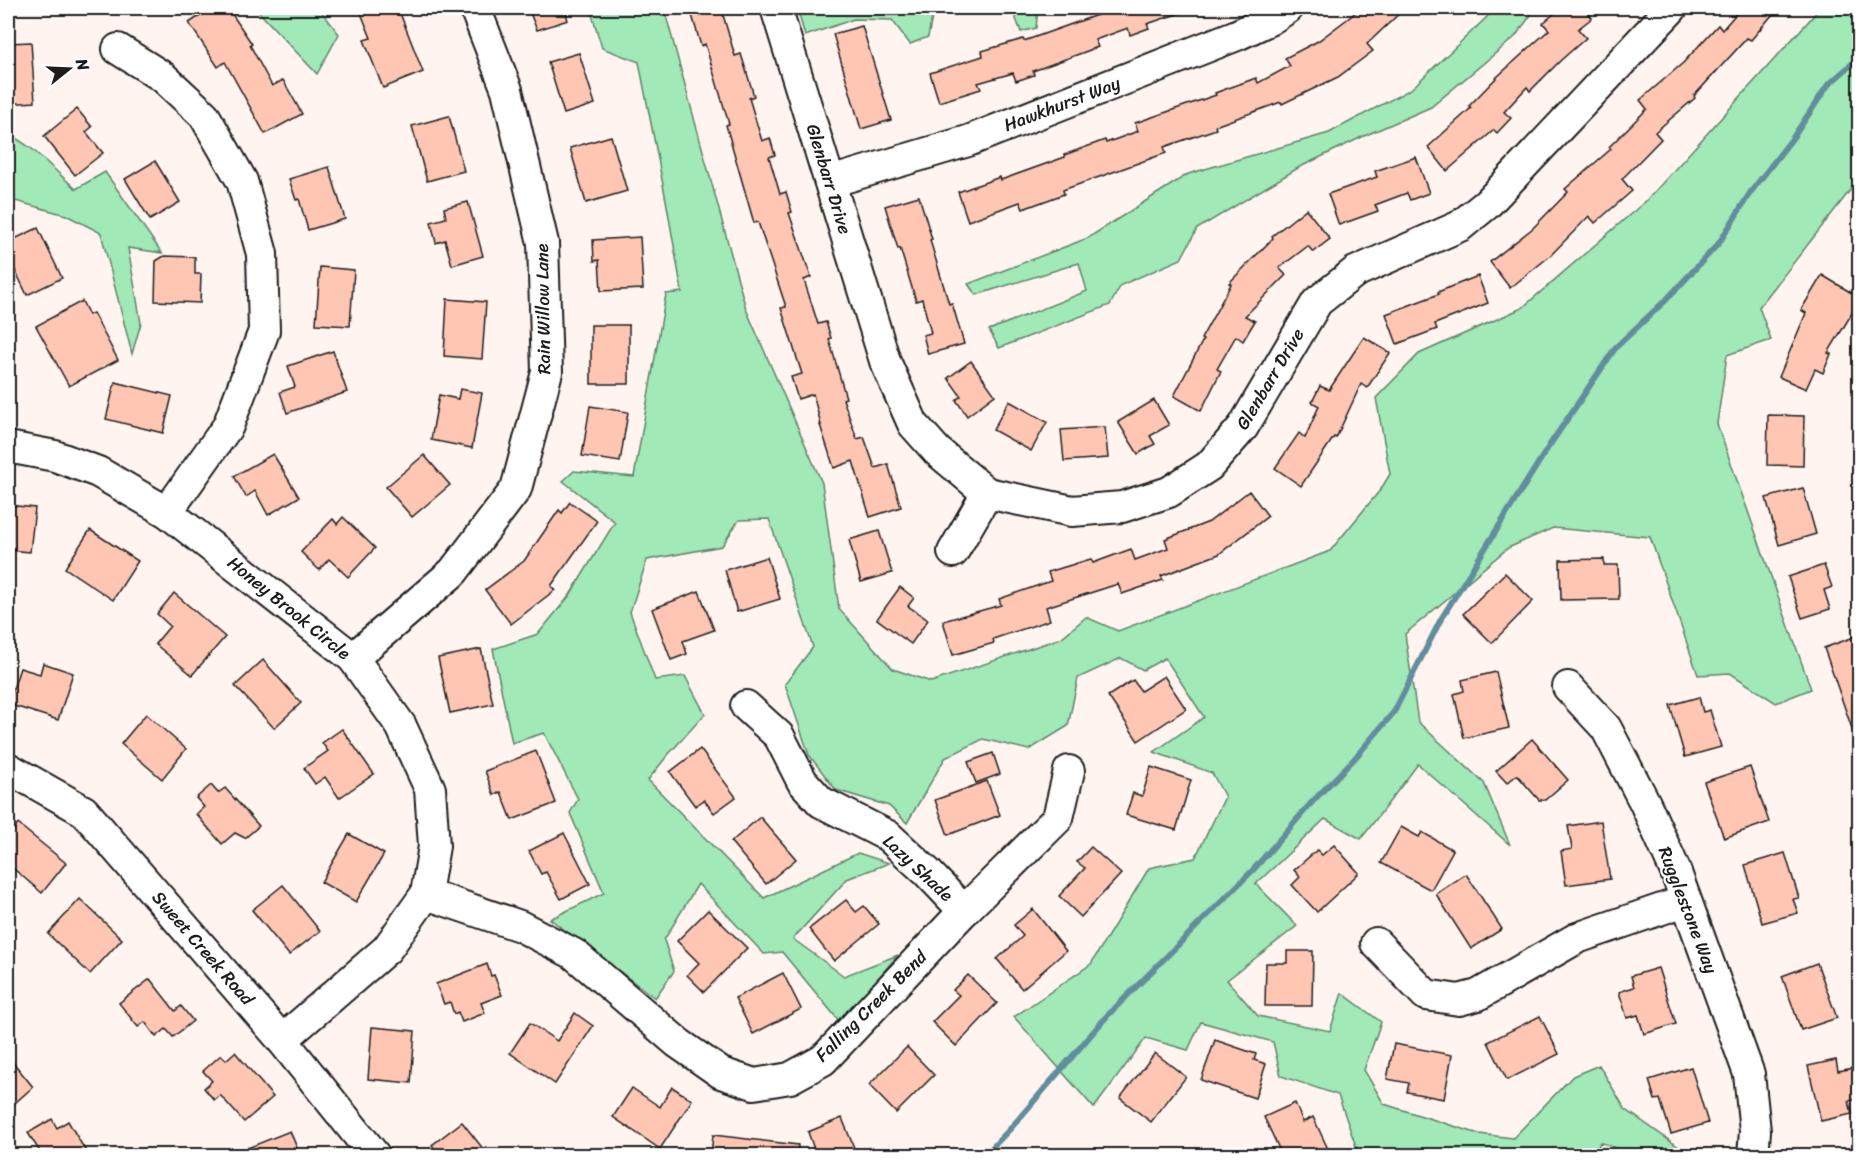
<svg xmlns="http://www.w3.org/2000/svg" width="1867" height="1163" font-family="Sriracha,sans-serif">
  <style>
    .green { fill: #a1e9b6; stroke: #5e8269; stroke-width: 1.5 }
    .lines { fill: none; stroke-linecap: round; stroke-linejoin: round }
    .stream { stroke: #628d9d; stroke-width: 6 }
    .building { fill: #ffc6b4; stroke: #1c1c1c; stroke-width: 1.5 }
    .minor-casing { stroke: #1c1c1c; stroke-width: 34 }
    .minor { stroke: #fff; stroke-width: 30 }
    .labels { text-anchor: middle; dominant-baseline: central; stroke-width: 4.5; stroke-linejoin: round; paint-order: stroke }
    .street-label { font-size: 18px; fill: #1c1c1c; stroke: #fff }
  </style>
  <rect width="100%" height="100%" fill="#fff4f0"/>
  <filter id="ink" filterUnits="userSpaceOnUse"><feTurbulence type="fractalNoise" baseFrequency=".0167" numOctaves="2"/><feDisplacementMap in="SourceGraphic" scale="12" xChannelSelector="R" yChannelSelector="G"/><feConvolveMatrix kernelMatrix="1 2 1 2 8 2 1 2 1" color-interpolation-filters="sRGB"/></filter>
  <g filter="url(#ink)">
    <g class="green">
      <path d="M255,8H319L339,34L317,74Z"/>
      <path d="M590,8H664L746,309L822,483L839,609L893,669L931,682L1061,638L1086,617L1118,631L1330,551L1381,489L1390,474L1376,398L1419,354L1522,308L1648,199L1815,14L1817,8H1859V179L1759,307L1771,340L1727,355L1717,424L1811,689L1776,703L1730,673L1698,675L1650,537L1553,528L1508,548L1405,634L1418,722L1484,783L1510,845L1418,764L1361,839L1325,819L1256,884L1297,926L1227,980L1258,1016L1330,1031L1342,993L1381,1022L1364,1070L1384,1104L1479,1134L1513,1138L1573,1076L1599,1065L1625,1109L1687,1153V1155H1634L1600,1142L1595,1155H1359L1338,1095L1281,1076L1273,1042L1201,1022L1188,1050L1146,1038L1094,1108L1014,1017L1091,964L1149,868L1195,858L1225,797L1212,773L1154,752L1204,717L1165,658L1143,670L1121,658L1078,678L1068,726L1029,750L983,739L945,758L907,823L889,806L836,790L809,755L785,684L813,647L769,519L739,520L722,546L647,560L630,612L655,680L685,676L705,714L667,756L648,780L764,898L858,853L889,863L847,879L793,939L844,976L898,955L840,1022L782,952L764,954L698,884L664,940L674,971L655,998L550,919L604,893L570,813L578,799L544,733L512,743L493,649L538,634L570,595L615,522L563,481L574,471L634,477L666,294L682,292L666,200L639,62L602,48Z"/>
      <path d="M797,8H934L928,37L910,44L892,20L854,19L805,36Z"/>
      <path d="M1012,8H1038L1036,28L1021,32Z"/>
      <path d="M1492,8H1536L1515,37L1431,107L1364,136L1298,168L1197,229L1181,259L1121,285L1110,305L999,348L989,330L1087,291L1079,263L976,295L968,284L1088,238L1188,174L1329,133L1411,89L1487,17Z"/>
      <path d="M8,133L31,148L76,189L105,172L162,253L128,248L141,323L132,354L101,233L66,215L8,199Z"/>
    </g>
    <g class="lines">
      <path class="stream" d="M984,1156L1010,1129L1107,1016L1254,869L1313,801L1354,759L1394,712L1441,619L1549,446L1616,347L1667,299L1719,243L1750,193L1794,136L1828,85L1860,57"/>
    </g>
    <g class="building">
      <path d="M212,8H228L252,44L250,45L272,86L283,80L302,114L265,134L225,62L218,67L189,23Z"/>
      <path d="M359,8H398L423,72L383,88L364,40L371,38Z"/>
      <path d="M528,8H564L568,20L537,30Z"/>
      <path d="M690,8H721L735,56L741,54L754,96L749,98L762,141L770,138L775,155L769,157L780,194L786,192L792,212L789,213L811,277L804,280L818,324L826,322L831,338L829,339L846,398L843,399L857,439L864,437L875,468L888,464L901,507L870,517L853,461L834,468L820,425H821L813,394L798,399L791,377L802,374L781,308L786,307L758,222L754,223L726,125L729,124L705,44L701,46Z"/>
      <path d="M1094,8H1188L1189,10L1147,24L1149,28L1130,35L1128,28L1095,40L1098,47L1033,71L1034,75L1016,81L1013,73L978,83L981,89L939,102L930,73L983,56L982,51L1023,39L1024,41L1097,15Z"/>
      <path d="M1360,8H1405L1367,44L1373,51L1338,77L1282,104L1281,102L1215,126L1216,129L1164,147L1166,153L1063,190L1064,194L1023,209L1020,202L968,221L958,192L1000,177L1001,180L1065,157L1064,155L1105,140L1106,143L1138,131L1135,123L1216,95L1215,93L1256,78L1258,83L1290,66L1285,58L1318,41L1350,17Z"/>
      <path d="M1561,8H1584L1592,18L1578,29L1586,38L1561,60L1530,91L1527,87L1504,112L1511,118L1497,133L1494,130L1447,171L1428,147L1471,108L1469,106L1498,76L1549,30L1543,23Z"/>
      <path d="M1741,8H1778L1751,40L1747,38L1694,96L1695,98L1655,132L1661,139L1622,179L1632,191L1595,223L1589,216L1550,256L1510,288L1490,262L1533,228L1568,192L1565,189L1611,149L1609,147L1647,109L1640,100L1683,63L1718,25L1722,30Z"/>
      <path d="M862,26L891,120L861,129L833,34Z"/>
      <path d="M31,42L35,102L8,104V43Z"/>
      <path d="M579,53L595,104L564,114L548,62Z"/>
      <path d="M77,109L92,127L86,132L103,153L75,175L44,136Z"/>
      <path d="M449,116L464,171L427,181L412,126Z"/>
      <path d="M611,136L627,191L586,203L570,148Z"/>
      <path d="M1416,157L1429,193L1410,200L1407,193L1375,205L1378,211L1339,225L1328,194L1377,177L1375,171Z"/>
      <path d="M155,161L180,202L150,220L125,179Z"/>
      <path d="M329,167L345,219L308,230L299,199L296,200L289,179Z"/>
      <path d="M919,196L932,239L930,240L949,304L952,303L964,344L928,354L923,335L931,333L922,299L916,301L900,248L898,249L885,206Z"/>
      <path d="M468,202L483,256L452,265L445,240L436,243L431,222L446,218L444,208Z"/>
      <path d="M1306,209L1330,239L1313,252L1308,246L1279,268L1286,275L1245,316L1255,321L1243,341L1236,336L1217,369L1221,371L1201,411L1174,396L1203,340L1201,339L1231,284L1229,283L1273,238L1272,236Z"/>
      <path d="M38,228L62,278L27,295L8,255V242Z"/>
      <path d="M640,237L643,289L601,291L599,260L594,261L593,240Z"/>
      <path d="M164,256L195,257V274H201L200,303L155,301L156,261Z"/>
      <path d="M320,267L354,270L350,326L316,324Z"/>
      <path d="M1822,275L1860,298V300L1828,353L1831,354L1823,373L1815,369L1806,389L1779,377L1806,313L1801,310Z"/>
      <path d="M1478,276L1488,303L1435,324L1437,329L1397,344L1386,314L1439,294L1438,292Z"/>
      <path d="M447,299L486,302L482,359L444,356Z"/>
      <path d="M82,301L89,315L93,313L118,360L69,386L36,326Z"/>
      <rect x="591" y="325" width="38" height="59"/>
      <path d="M1364,337L1390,353L1367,388L1361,384L1336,438L1334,437L1301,486L1275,468L1299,433L1305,438L1319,406L1312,402L1320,386L1329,390Z"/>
      <path d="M333,351L347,392L287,413L280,392L295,387L288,366Z"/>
      <path d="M971,361L995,395L967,416L956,400L961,396L948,378Z"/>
      <path d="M115,382L172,396L163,433L106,419Z"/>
      <path d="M460,389L482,393L472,448L431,440L439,395L458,399Z"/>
      <path d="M1154,400L1169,425L1150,436L1155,444L1138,454L1118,422Z"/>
      <path d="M1009,401L1047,422L1031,451L993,430Z"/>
      <path d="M590,406L628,412L620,462L582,456Z"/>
      <path d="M1768,415L1804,416L1803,466L1767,465Z"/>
      <path d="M1105,427L1108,458L1064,461L1061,430Z"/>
      <path d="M273,454L299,497L268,515L255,491L246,497L234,476Z"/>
      <path d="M424,455L450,485L412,517L386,487Z"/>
      <path d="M1803,488L1816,534L1779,545L1766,498Z"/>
      <path d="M1249,491L1268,516L1219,554L1161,576L1163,580L1122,594L1118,584L1046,607L1050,620L993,639L994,643L953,655L943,621L1001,605L999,599L1051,581L1048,572L1091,559L1093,563L1131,549L1135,560L1168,548L1165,539L1209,522Z"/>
      <path d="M570,502L597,521L551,586L555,590L511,624L485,590L524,561L559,510L562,513Z"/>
      <path d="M8,505L35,508L30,552L8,550Z"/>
      <path d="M343,517L375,548L348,577L329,559L319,570L301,552L333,519L337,524Z"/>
      <path d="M90,530L138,561L113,600L65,568Z"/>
      <path d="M879,531L892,573L861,582L849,540Z"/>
      <path d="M767,557L780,599L737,612L725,570Z"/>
      <path d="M1604,559V565H1618L1619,599L1561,600L1560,560Z"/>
      <path d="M1824,565L1832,587L1824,590L1830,609L1802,618L1788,577Z"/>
      <path d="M1505,573L1533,601L1492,643L1463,614Z"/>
      <path d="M900,587L914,598L908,606L928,620L911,644L877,619Z"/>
      <path d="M699,591L714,630L683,641L687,654L671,660L652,609Z"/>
      <path d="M174,593L225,637L192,675L155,644L170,626L157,614Z"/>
      <path d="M1854,637L1860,653V742L1857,743L1824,648Z"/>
      <path d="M481,649L493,704L450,713L438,658Z"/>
      <path d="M263,660L301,703L274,728L235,686Z"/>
      <path d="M43,663L73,673L58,720L8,704L20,668L40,674Z"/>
      <path d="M1496,672L1509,728L1464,738L1454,694L1464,691L1462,680Z"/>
      <path d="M1164,676L1186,709L1138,741L1108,696L1133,680L1141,691Z"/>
      <path d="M1699,697L1703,712L1710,710L1721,747L1685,757L1670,705Z"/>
      <path d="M146,714L186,749L162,779L121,744Z"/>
      <path d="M342,729L374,774L339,798L325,777L315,784L304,768L328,751L322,743Z"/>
      <path d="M1532,739L1568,780L1545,800H1539L1517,775L1507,783L1496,771Z"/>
      <path d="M700,749L736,797L714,813L704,800L695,806L670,772Z"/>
      <path d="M536,751L556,803L512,820L501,792L494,795L485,771Z"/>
      <path d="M993,753L1000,774L976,783L968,762Z"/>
      <path d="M1151,767L1191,780L1176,830L1126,815L1133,793L1142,796Z"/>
      <path d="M1750,767L1769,822L1724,838L1704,782Z"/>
      <path d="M987,781L1000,815L948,835L935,800Z"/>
      <path d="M211,785L218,793L225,788L259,826L245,838L235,833L222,844L196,814L204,807L196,798Z"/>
      <path d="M760,817L796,859L766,884L731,842Z"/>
      <path d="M1601,821L1610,879L1566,885L1561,851L1572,849L1568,826Z"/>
      <path d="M18,824L66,863L42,893L8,864V838Z"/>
      <path d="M1401,827L1419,837L1422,832L1453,850L1431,890L1381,863Z"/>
      <path d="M564,833L590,884L561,899L546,872L541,874L529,851Z"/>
      <path d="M349,834L384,854L356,902L321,882Z"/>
      <path d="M1334,845L1359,873L1317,912L1292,885L1300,877L1294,870L1317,850L1322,855Z"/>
      <path d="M1091,847L1121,874L1081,917L1059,896L1085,868L1077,862Z"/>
      <path d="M1785,853L1799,898L1793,899L1798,913L1762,923L1745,865Z"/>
      <path d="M1466,874L1502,929L1471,949L1436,894Z"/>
      <path d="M283,885L320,931L289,955L252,910Z"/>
      <path d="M80,899L122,939L90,974L48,934Z"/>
      <path d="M846,900L856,912L864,906L879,924L834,961L809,929Z"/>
      <path d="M1033,909L1066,951L1022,989L997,959L1023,936L1014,925Z"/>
      <path d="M708,910L747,948L704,992L687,975L699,963L677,941Z"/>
      <path d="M1287,951H1313L1312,1006H1265L1266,963H1287Z"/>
      <path d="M1817,963L1837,1018L1801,1030L1782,976Z"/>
      <path d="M487,964L491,976L494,975L502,995L481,1003L485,1013L462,1022L458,1012L454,1014L450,1002L444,1004L436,984Z"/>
      <path d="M1658,968L1676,1024L1644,1034L1638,1015L1627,1018L1619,992L1634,987L1631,976Z"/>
      <path d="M783,973L801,1009L753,1034L735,998Z"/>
      <path d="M968,975L997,1003L956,1046L932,1022L959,995L953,990Z"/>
      <path d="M150,979L175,1011L181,1006L193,1021L173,1037L166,1029L156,1037L145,1022L138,1027L119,1003Z"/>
      <path d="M575,1013L593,1026L555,1084L510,1053L530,1023L557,1041Z"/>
      <path d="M1540,1016L1559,1054L1507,1080L1488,1042Z"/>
      <path d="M372,1027L415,1031L411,1083L368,1079Z"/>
      <path d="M1215,1040L1256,1054L1254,1060L1266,1064L1255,1098L1201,1080Z"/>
      <path d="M1394,1044L1452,1055L1444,1099L1407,1092L1409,1083L1387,1079Z"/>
      <path d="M907,1047L934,1075L896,1113L869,1085Z"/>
      <path d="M235,1052L273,1097L244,1122L220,1095L214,1100L204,1088L212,1081L203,1071L221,1055L226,1060Z"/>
      <path d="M1155,1053L1186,1077L1151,1122L1120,1098Z"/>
      <path d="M8,1056L33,1087L8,1109Z"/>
      <path d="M1836,1060L1838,1071L1853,1068L1860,1098L1849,1101L1852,1114L1821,1121L1808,1066Z"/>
      <path d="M1691,1067L1708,1123L1671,1134L1660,1099L1655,1100L1649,1080Z"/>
      <path d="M672,1087L692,1100L660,1149L613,1117L632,1088L660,1107Z"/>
      <path d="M1295,1103L1303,1122L1313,1117L1329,1151L1319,1155H1282L1264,1117Z"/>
      <path d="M842,1118L857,1155H816L808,1132Z"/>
      <path d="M52,1119L57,1128L68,1121L88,1155H42L28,1133Z"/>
      <path d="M462,1122L488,1155H440L432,1145Z"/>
      <path d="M290,1131L300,1155H230Z"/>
      <path d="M713,1135L798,1145L797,1155H711Z"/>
    </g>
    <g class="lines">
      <defs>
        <g id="minor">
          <path d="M776,8L885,361L913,424L937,451L987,493L1072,511L1122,507L1169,492L1209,466L1243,427L1317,302L1355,272L1460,226L1487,204L1672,8"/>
          <path d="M118,49L163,77L204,115L242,181L262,254L264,331L228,426L167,512"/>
          <path d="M830,182L968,141L1237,35L1269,20L1288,8"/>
          <path d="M8,447L55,456L98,472L167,512L353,658L401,726L430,789L434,846L426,894L387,949L282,1040"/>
          <path d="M953,552L987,493"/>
          <path d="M353,658L453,572L516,489L547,372L543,243L507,90L475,8"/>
          <path d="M1568,687L1606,728L1645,803L1675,870L1749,1074L1755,1131L1753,1156"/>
          <path d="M746,706L779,736L802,781L821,802L888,836L927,872L964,911"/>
          <path d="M8,768L84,811L282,1040L375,1156"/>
          <path d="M426,894L520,926L574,954L678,1043L721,1073L754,1084L790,1078L823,1060L964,911L1058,818L1069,771"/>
          <path d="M1376,943L1426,995L1459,1000L1478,995L1577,938L1685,901"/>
        </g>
      </defs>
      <use href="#minor" class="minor-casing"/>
      <use href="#minor" class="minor"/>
    </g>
  </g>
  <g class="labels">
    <g class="street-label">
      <text transform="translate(1062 104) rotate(-21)">Hawkhurst Way</text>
      <text transform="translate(829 179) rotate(73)">Glenbarr Drive</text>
      <text transform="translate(543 309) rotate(-91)">Rain Willow Lane</text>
      <text transform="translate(1270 379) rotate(-59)">Glenbarr Drive</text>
      <text transform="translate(289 608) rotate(39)">Honey Brook Circle</text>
      <text transform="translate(918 868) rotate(43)">Lazy Shade</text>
      <text transform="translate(1688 910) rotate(69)">Rugglestone Way</text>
      <text transform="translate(203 948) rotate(49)">Sweet Creek Road</text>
      <text transform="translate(871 1006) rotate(-45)">Falling Creek Bend</text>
    </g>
  </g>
  <rect width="1867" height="1163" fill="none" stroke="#fff" stroke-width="30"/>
  <rect x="15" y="15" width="1837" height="1133" fill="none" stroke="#1c1c1c" stroke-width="2" filter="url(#ink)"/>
  <g transform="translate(69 69) rotate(72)" stroke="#ffffff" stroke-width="4.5" paint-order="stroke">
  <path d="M0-4.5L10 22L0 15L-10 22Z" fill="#1c1c1c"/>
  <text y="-9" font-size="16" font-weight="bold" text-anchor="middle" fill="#1c1c1c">N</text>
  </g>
</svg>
